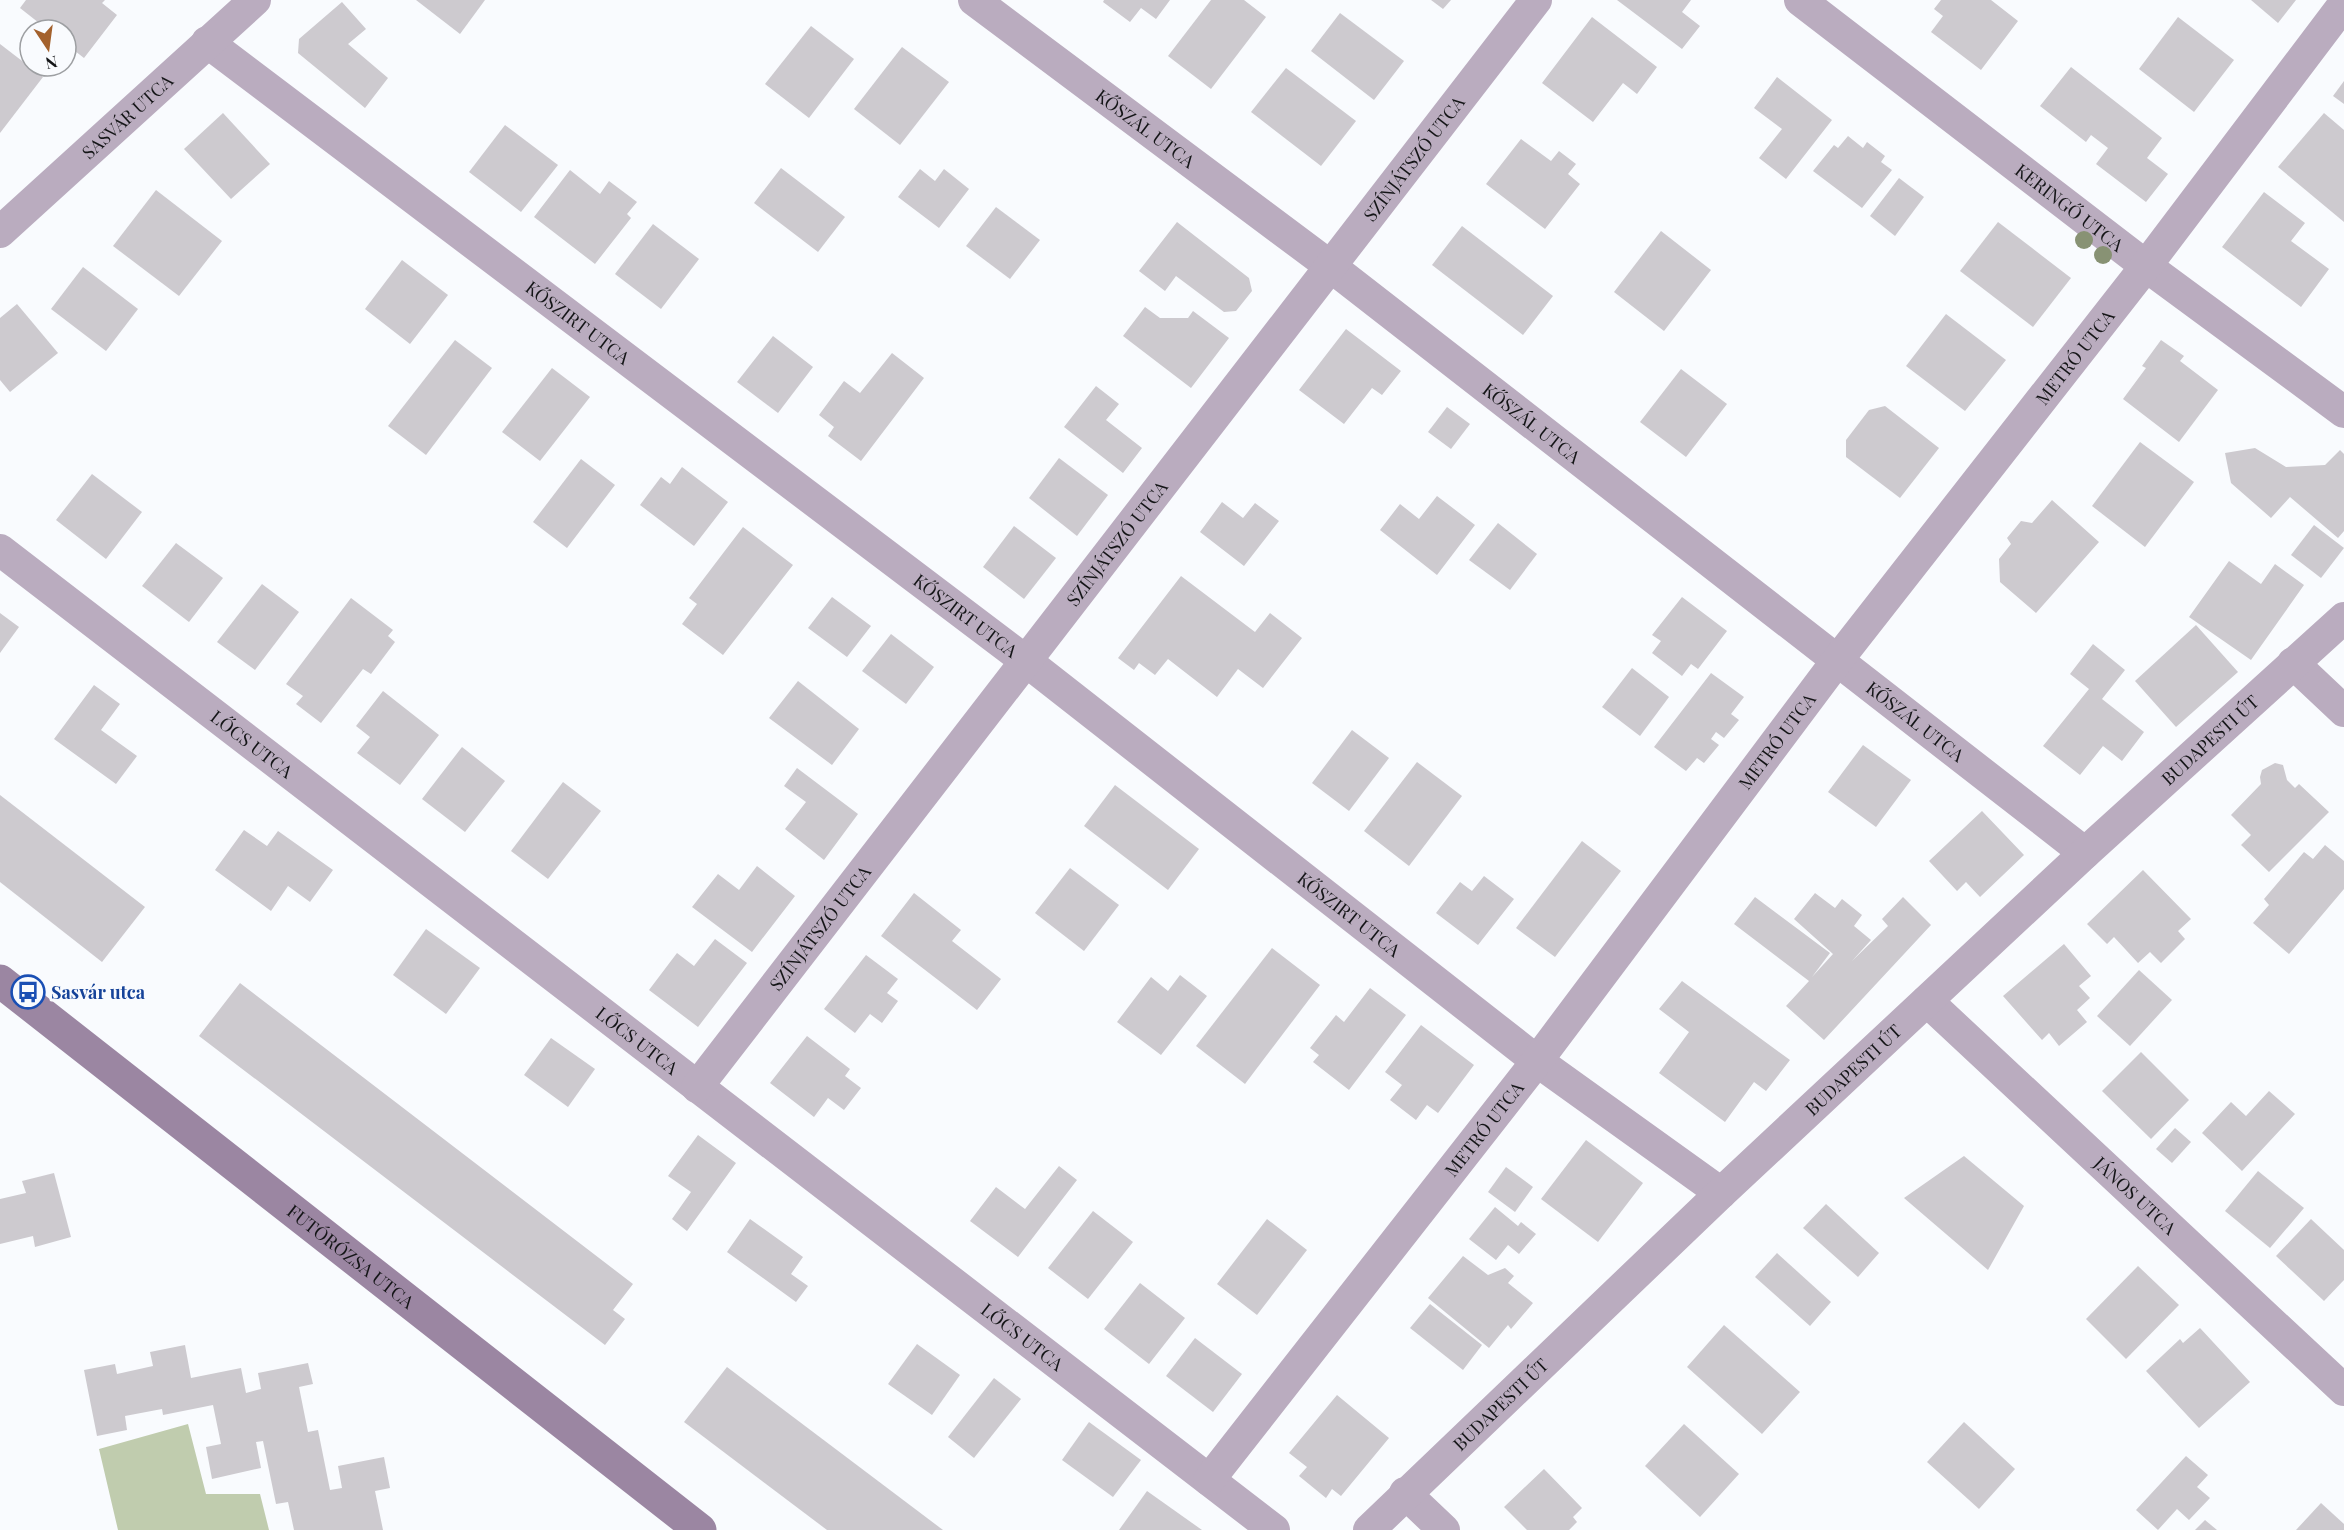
<svg xmlns="http://www.w3.org/2000/svg" width="2344" height="1530" font-family="'Playfair Display',serif">
  <style>
    .green { fill: #c0ccae }
    .building { fill: #cdcacf }
    .lines { fill: none; stroke-linecap: round; stroke-linejoin: round }
    .street { stroke: #baacbf; stroke-width: 32 }
    .secondary { stroke: #9b86a2; stroke-width: 33 }
    .tree { fill: #889274 }
    .labels { text-anchor: middle; dominant-baseline: central; stroke-width: 5; stroke-linejoin: round; paint-order: stroke }
    .street-label { font-size: 18px; fill: #141517; stroke: #f9fbfe }
    .transit-label { font-size: 18px; font-weight: bold; fill: #164399; stroke: #f9fbfe; text-anchor: start }
  </style>
  <rect width="100%" height="100%" fill="#f9fbfe"/>
  <path class="green" d="M188,1424L206,1494H260L269,1530H118L99,1449Z"/>
  <g class="building">
    <path d="M26,0H105L102,3L117,15L84,58L66,44V30H48L20,8Z"/>
    <path d="M416,0H485L460,34Z"/>
    <path d="M1104,0H1170L1156,19L1141,8L1130,22L1103,2Z"/>
    <path d="M1211,0H1244L1266,17L1211,89L1168,56Z"/>
    <path d="M1431,0H1451L1443,9Z"/>
    <path d="M1617,0H1691L1682,12L1700,26L1682,49Z"/>
    <path d="M1941,0H1991L2018,21L1981,70L1931,32L1943,16L1934,9Z"/>
    <path d="M2251,0H2296L2278,23Z"/>
    <path d="M342,2L366,29L348,44L388,78L365,108L298,53L299,39Z"/>
    <path d="M1340,13L1404,61L1374,100L1311,51Z"/>
    <path d="M1592,17L1657,67L1637,94L1623,83L1593,122L1542,83Z"/>
    <path d="M2178,17L2234,60L2194,112L2139,69Z"/>
    <path d="M811,26L854,59L809,118L765,84Z"/>
    <path d="M0,44L43,77L0,133Z"/>
    <path d="M902,47L949,82L900,145L854,109Z"/>
    <path d="M2071,67L2162,138L2147,158L2168,174L2146,202L2096,164L2108,148L2091,135L2086,142L2040,106Z"/>
    <path d="M1286,68L1356,121L1321,166L1251,112Z"/>
    <path d="M1777,77L1832,120L1786,179L1759,158L1782,129L1754,108Z"/>
    <path d="M2344,81V104L2333,96Z"/>
    <path d="M223,113L270,164L231,199L184,149Z"/>
    <path d="M2324,113L2344,130V222L2278,167Z"/>
    <path d="M505,125L558,165L521,212L469,172Z"/>
    <path d="M1848,136L1863,148L1867,142L1885,156L1881,162L1892,170L1862,208L1813,171L1834,145L1838,148Z"/>
    <path d="M1521,139L1551,161L1559,151L1576,164L1568,174L1580,184L1545,229L1486,184Z"/>
    <path d="M781,168L845,217L818,252L754,203Z"/>
    <path d="M920,169L935,181L944,169L969,189L939,228L898,197Z"/>
    <path d="M570,170L600,194L609,181L637,202L627,214L631,218L595,264L534,217Z"/>
    <path d="M1899,178L1924,197L1895,236L1870,216Z"/>
    <path d="M156,190L222,241L179,296L113,246Z"/>
    <path d="M2264,192L2305,223L2291,241L2329,269L2301,307L2222,247Z"/>
    <path d="M996,207L1040,240L1010,279L966,246Z"/>
    <path d="M1177,222L1249,278L1252,291L1236,311L1224,312L1176,276L1165,291L1139,271Z"/>
    <path d="M1998,222L2071,278L2033,327L1960,271Z"/>
    <path d="M653,224L699,259L661,309L615,274Z"/>
    <path d="M1462,226L1553,296L1523,335L1432,265Z"/>
    <path d="M1661,231L1711,270L1664,331L1614,292Z"/>
    <path d="M402,260L448,295L410,344L365,309Z"/>
    <path d="M83,267L138,309L106,351L51,309Z"/>
    <path d="M17,304L58,353L10,392L0,380V318Z"/>
    <path d="M1145,307L1160,318H1188L1193,311L1229,338L1191,388L1123,336Z"/>
    <path d="M1946,314L2006,360L1965,411L1906,366Z"/>
    <path d="M1346,329L1401,371L1382,395L1372,388L1344,424L1299,390Z"/>
    <path d="M773,336L813,367L778,413L737,382Z"/>
    <path d="M455,340L492,368L426,455L388,426Z"/>
    <path d="M2161,340L2184,356L2180,361L2218,390L2179,442L2123,399L2146,368L2142,366Z"/>
    <path d="M892,353L924,378L861,461L828,436L834,427L819,415L844,381L860,393Z"/>
    <path d="M552,368L590,397L540,461L502,432Z"/>
    <path d="M1681,369L1727,404L1686,457L1640,422Z"/>
    <path d="M1096,386L1119,404L1106,420L1142,448L1123,473L1064,427Z"/>
    <path d="M1885,406L1939,448L1900,498L1846,457V440L1869,410Z"/>
    <path d="M1447,407L1470,424L1451,449L1428,432Z"/>
    <path d="M2140,442L2194,482L2145,547L2092,506Z"/>
    <path d="M2255,448L2286,467L2325,465L2340,450L2344,454V531L2338,538L2290,497L2271,518L2231,483L2225,453Z"/>
    <path d="M1059,458L1108,495L1077,536L1029,498Z"/>
    <path d="M581,459L615,485L567,548L533,522Z"/>
    <path d="M682,467L728,502L694,546L640,505L661,477L670,484Z"/>
    <path d="M92,474L142,512L106,559L56,520Z"/>
    <path d="M1437,496L1475,525L1437,575L1380,530L1400,504L1419,519Z"/>
    <path d="M2052,500L2099,542L2036,613L2000,582L1999,559L2011,544L2007,538L2021,521L2032,523Z"/>
    <path d="M1222,502L1243,518L1255,503L1279,521L1244,566L1200,532Z"/>
    <path d="M1498,523L1537,554L1510,590L1469,560Z"/>
    <path d="M2314,525L2344,548L2321,578L2291,555Z"/>
    <path d="M1014,526L1056,558L1024,599L983,567Z"/>
    <path d="M743,527L793,565L723,655L682,624L697,604L689,598Z"/>
    <path d="M176,543L223,578L189,622L142,586Z"/>
    <path d="M2229,561L2261,584L2275,564L2304,585L2251,660L2189,617Z"/>
    <path d="M1181,576L1255,632L1270,613L1302,638L1263,688L1238,669L1217,697L1168,659L1155,675L1139,663L1134,670L1118,658Z"/>
    <path d="M262,584L299,612L255,670L217,642Z"/>
    <path d="M832,597L871,626L847,657L808,628Z"/>
    <path d="M1682,597L1727,631L1698,669L1691,664L1682,676L1652,653L1661,641L1652,635Z"/>
    <path d="M351,598L393,630L388,636L395,642L371,674L363,669L321,723L296,704L303,696L286,684Z"/>
    <path d="M0,613L19,627L0,653Z"/>
    <path d="M2196,625L2238,672L2176,727L2135,681Z"/>
    <path d="M891,634L934,667L906,704L862,671Z"/>
    <path d="M2093,644L2125,670L2102,699L2144,732L2122,761L2103,746L2080,775L2043,746L2089,689L2070,674Z"/>
    <path d="M1632,668L1669,697L1640,736L1602,707Z"/>
    <path d="M1711,673L1744,697L1731,714L1739,720L1724,738L1716,732L1711,739L1719,745L1704,763L1697,758L1686,771L1654,747Z"/>
    <path d="M798,681L859,729L832,765L769,718Z"/>
    <path d="M94,685L120,704L101,730L137,756L116,784L54,739Z"/>
    <path d="M383,691L439,735L400,785L357,753L370,737L356,726Z"/>
    <path d="M1352,730L1389,758L1349,811L1312,783Z"/>
    <path d="M1863,745L1911,780L1876,827L1828,792Z"/>
    <path d="M462,747L505,781L465,832L422,799Z"/>
    <path d="M1417,762L1462,796L1409,866L1364,831Z"/>
    <path d="M2275,763L2283,765L2287,780L2295,788L2299,784L2329,812L2269,872L2241,845L2251,835L2231,815L2261,784L2260,777L2262,770Z"/>
    <path d="M797,768L858,814L824,860L785,829L806,802L784,786Z"/>
    <path d="M563,782L601,811L548,879L511,851Z"/>
    <path d="M1115,785L1199,849L1168,890L1084,826Z"/>
    <path d="M0,795L145,907L102,962L0,882Z"/>
    <path d="M1982,811L2024,855L1980,897L1966,882L1957,891L1929,861Z"/>
    <path d="M244,830L267,846L278,831L333,870L310,902L288,886L271,911L215,870Z"/>
    <path d="M1582,841L1621,871L1555,957L1516,928Z"/>
    <path d="M2325,845L2344,861V889L2289,954L2253,923L2269,905L2264,899L2304,852L2313,859Z"/>
    <path d="M757,866L795,896L752,952L692,907L718,874L739,890Z"/>
    <path d="M1070,868L1119,905L1084,951L1035,913Z"/>
    <path d="M2143,870L2191,919L2178,931L2185,939L2161,963L2150,952L2138,963L2114,937L2107,944L2087,924Z"/>
    <path d="M1484,876L1514,899L1478,945L1436,913L1460,882L1472,891Z"/>
    <path d="M914,893L961,930L952,941L1001,979L977,1010L881,936Z"/>
    <path d="M1815,893L1835,908L1842,899L1862,915L1854,926L1871,940L1852,961L1888,926L1882,919L1903,897L1931,925L1824,1040L1786,1006L1809,981L1734,924L1755,897L1830,953L1812,977L1833,954L1794,919Z"/>
    <path d="M426,929L480,968L446,1014L393,975Z"/>
    <path d="M715,939L747,963L698,1027L649,990L677,953L694,966Z"/>
    <path d="M2064,944L2091,976L2079,986L2090,998L2077,1010L2087,1022L2059,1046L2049,1033L2042,1040L2003,996Z"/>
    <path d="M1272,948L1320,985L1245,1084L1196,1046Z"/>
    <path d="M866,955L898,979L887,993L898,1001L882,1023L870,1014L855,1033L824,1009Z"/>
    <path d="M2139,970L2172,1000L2130,1046L2097,1016Z"/>
    <path d="M1180,975L1207,996L1161,1055L1117,1022L1151,977L1168,991Z"/>
    <path d="M1682,981L1790,1060L1766,1091L1754,1082L1725,1122L1659,1073L1689,1032L1659,1009Z"/>
    <path d="M240,983L633,1284L613,1310L625,1319L605,1345L199,1036Z"/>
    <path d="M1370,988L1406,1015L1349,1090L1313,1062L1319,1055L1310,1048L1336,1015L1344,1022Z"/>
    <path d="M1421,1025L1474,1065L1438,1113L1427,1105L1416,1120L1390,1100L1402,1085L1385,1072Z"/>
    <path d="M807,1036L850,1069L845,1076L861,1088L844,1110L828,1098L814,1117L770,1083Z"/>
    <path d="M551,1038L595,1069L568,1107L524,1075Z"/>
    <path d="M2141,1052L2189,1100L2151,1139L2102,1091Z"/>
    <path d="M2269,1091L2295,1114L2242,1171L2202,1133L2231,1102L2246,1116Z"/>
    <path d="M2175,1128L2191,1142L2172,1163L2156,1149Z"/>
    <path d="M698,1135L736,1163L687,1231L672,1219L691,1192L668,1176Z"/>
    <path d="M1586,1140L1643,1183L1598,1242L1541,1199Z"/>
    <path d="M1964,1156L2024,1206L1988,1270L1904,1198Z"/>
    <path d="M1059,1166L1077,1180L1018,1257L970,1221L996,1187L1025,1209Z"/>
    <path d="M1506,1167L1533,1187L1515,1212L1488,1192Z"/>
    <path d="M2258,1171L2304,1208L2270,1248L2225,1211Z"/>
    <path d="M54,1173L71,1237L35,1247L33,1236L0,1244V1199L26,1193L22,1181Z"/>
    <path d="M1826,1204L1879,1253L1858,1277L1803,1228Z"/>
    <path d="M1495,1207L1518,1226L1521,1222L1536,1234L1519,1254L1508,1245L1496,1260L1469,1239Z"/>
    <path d="M1093,1211L1133,1242L1088,1299L1048,1268Z"/>
    <path d="M750,1219L803,1257L791,1274L808,1286L796,1302L727,1252Z"/>
    <path d="M1267,1219L1307,1250L1257,1315L1217,1284Z"/>
    <path d="M2311,1219L2344,1250V1280L2324,1301L2276,1256Z"/>
    <path d="M1777,1253L1831,1302L1810,1326L1755,1277Z"/>
    <path d="M1463,1256L1488,1275L1505,1268L1514,1276L1508,1283L1533,1303L1511,1329L1508,1325L1489,1348L1428,1298Z"/>
    <path d="M2138,1266L2179,1305L2126,1359L2086,1319Z"/>
    <path d="M1140,1283L1185,1318L1149,1364L1104,1329Z"/>
    <path d="M1430,1304L1482,1345L1463,1370L1410,1328Z"/>
    <path d="M1724,1325L1800,1392L1762,1434L1687,1367Z"/>
    <path d="M2200,1328L2250,1382L2199,1428L2146,1371L2180,1339L2183,1343Z"/>
    <path d="M1195,1338L1242,1374L1213,1412L1166,1376Z"/>
    <path d="M917,1344L960,1375L932,1415L888,1384Z"/>
    <path d="M185,1345L191,1378L241,1368L246,1393L261,1389L258,1373L308,1363L313,1384L299,1387L308,1432L318,1430L330,1490L342,1488L338,1466L384,1457L390,1488L375,1491L383,1530H294L288,1502L276,1504L263,1441L256,1442L261,1468L212,1479L206,1447L221,1444L213,1405L163,1415L162,1409L125,1416L127,1430L97,1436L84,1370L115,1364L117,1374L153,1366L150,1352Z"/>
    <path d="M727,1367L943,1530H827L684,1422Z"/>
    <path d="M994,1378L1021,1399L974,1458L948,1437Z"/>
    <path d="M1337,1395L1389,1438L1341,1496L1332,1489L1326,1498L1299,1476L1307,1467L1289,1453Z"/>
    <path d="M1089,1422L1141,1460L1113,1497L1062,1460Z"/>
    <path d="M1964,1422L2015,1469L1979,1509L1927,1462Z"/>
    <path d="M1684,1424L1739,1474L1700,1517L1645,1466Z"/>
    <path d="M2186,1456L2208,1475L2197,1487L2210,1498L2189,1520L2177,1509L2158,1530L2136,1510Z"/>
    <path d="M1544,1469L1582,1508L1573,1517L1577,1522L1569,1530H1527L1504,1507Z"/>
    <path d="M1147,1491L1202,1530H1119Z"/>
    <path d="M2321,1503L2344,1524V1530H2296Z"/>
    <path d="M2205,1520L2217,1530H2195Z"/>
  </g>
  <g class="lines">
    <g class="street">
      <path id="s1" d="M974,0L1330,266L2085,853"/>
      <path id="s2" d="M1800,0L2146,266L2344,412"/>
      <path id="s3" d="M207,42L1026,661L1537,1061L1721,1193"/>
      <path id="s4" d="M0,232L255,0"/>
      <path id="s5" d="M0,550L1274,1530"/>
      <path d="M2293,663L2344,711"/>
      <path id="s6" d="M1927,1001L2344,1390"/>
      <path id="s7" d="M697,1087L1536,0"/>
      <path id="s8" d="M1209,1480L1537,1061L1836,662L2146,266L2344,4"/>
      <path d="M1405,1493L1444,1530"/>
      <path id="s9" d="M1369,1530L1721,1193L2085,853L2344,618"/>
    </g>
    <path class="secondary" id="s10" d="M0,981L700,1530"/>
  </g>
  <g class="tree">
    <circle cx="2084" cy="240" r="9"/>
    <circle cx="2103" cy="255" r="9"/>
  </g>
  <defs>
    <symbol id="bus-ring" viewBox="-11 -11 22 22"><circle r="9.5" fill="#f9fbfe" stroke="#1a4fb4" stroke-width="1.5"/><path d="M-5-6H5V4H4V6H2V4H-2V6H-4V4H-5ZM-3.5-4V0h7V-4ZM-3.5 1.2v1.5H-2V1.2ZM2 1.2v1.5H3.5V1.2Z" fill="#1a4fb4"/></symbol>
  </defs>
  <g fill-rule="evenodd">
    <use href="#bus-ring" x="9" y="973" width="38" height="38"/>
  </g>
  <g class="labels">
    <g class="street-label">
      <text stroke="none"><textPath href="#s4" startOffset="172">SASVÁR UTCA</textPath></text>
      <text stroke="none"><textPath href="#s1" startOffset="214">KŐSZÁL UTCA</textPath></text>
      <text stroke="none"><textPath href="#s7" startOffset="1173">SZÍNJÁTSZÓ UTCA</textPath></text>
      <text stroke="none"><textPath href="#s2" startOffset="340">KERINGŐ UTCA</textPath></text>
      <text stroke="none"><textPath href="#s3" startOffset="465">KŐSZIRT UTCA</textPath></text>
      <text stroke="none"><textPath href="#s8" startOffset="1418">METRÓ UTCA</textPath></text>
      <text stroke="none"><textPath href="#s1" startOffset="700">KŐSZÁL UTCA</textPath></text>
      <text stroke="none"><textPath href="#s7" startOffset="687">SZÍNJÁTSZÓ UTCA</textPath></text>
      <text stroke="none"><textPath href="#s3" startOffset="951">KŐSZIRT UTCA</textPath></text>
      <text stroke="none"><textPath href="#s1" startOffset="1186">KŐSZÁL UTCA</textPath></text>
      <text stroke="none"><textPath href="#s9" startOffset="1154">BUDAPESTI ÚT</textPath></text>
      <text stroke="none"><textPath href="#s8" startOffset="932">METRÓ UTCA</textPath></text>
      <text stroke="none"><textPath href="#s5" startOffset="318">LŐCS UTCA</textPath></text>
      <text stroke="none"><textPath href="#s3" startOffset="1437">KŐSZIRT UTCA</textPath></text>
      <text stroke="none"><textPath href="#s7" startOffset="201">SZÍNJÁTSZÓ UTCA</textPath></text>
      <text stroke="none"><textPath href="#s5" startOffset="804">LŐCS UTCA</textPath></text>
      <text stroke="none"><textPath href="#s9" startOffset="668">BUDAPESTI ÚT</textPath></text>
      <text stroke="none"><textPath href="#s8" startOffset="446">METRÓ UTCA</textPath></text>
      <text stroke="none"><textPath href="#s6" startOffset="285">JÁNOS UTCA</textPath></text>
      <text stroke="none"><textPath href="#s10" startOffset="446">FUTÓRÓZSA UTCA</textPath></text>
      <text stroke="none"><textPath href="#s5" startOffset="1290">LŐCS UTCA</textPath></text>
      <text stroke="none"><textPath href="#s9" startOffset="182">BUDAPESTI ÚT</textPath></text>
    </g>
    <g class="transit-label">
      <text x="51" y="992">Sasvár utca</text>
    </g>
  </g>
  <g transform="translate(48 48) rotate(167)"><circle r="28" fill="#f9fbfe" stroke="#9d9fa2" stroke-width="1.5"/>
  <path d="M0-4.5L10 22L0 15L-10 22Z" fill="#a3612d"/>
  <text y="-9" font-size="16" font-weight="bold" text-anchor="middle" fill="#141517">N</text>
  </g>
</svg>
